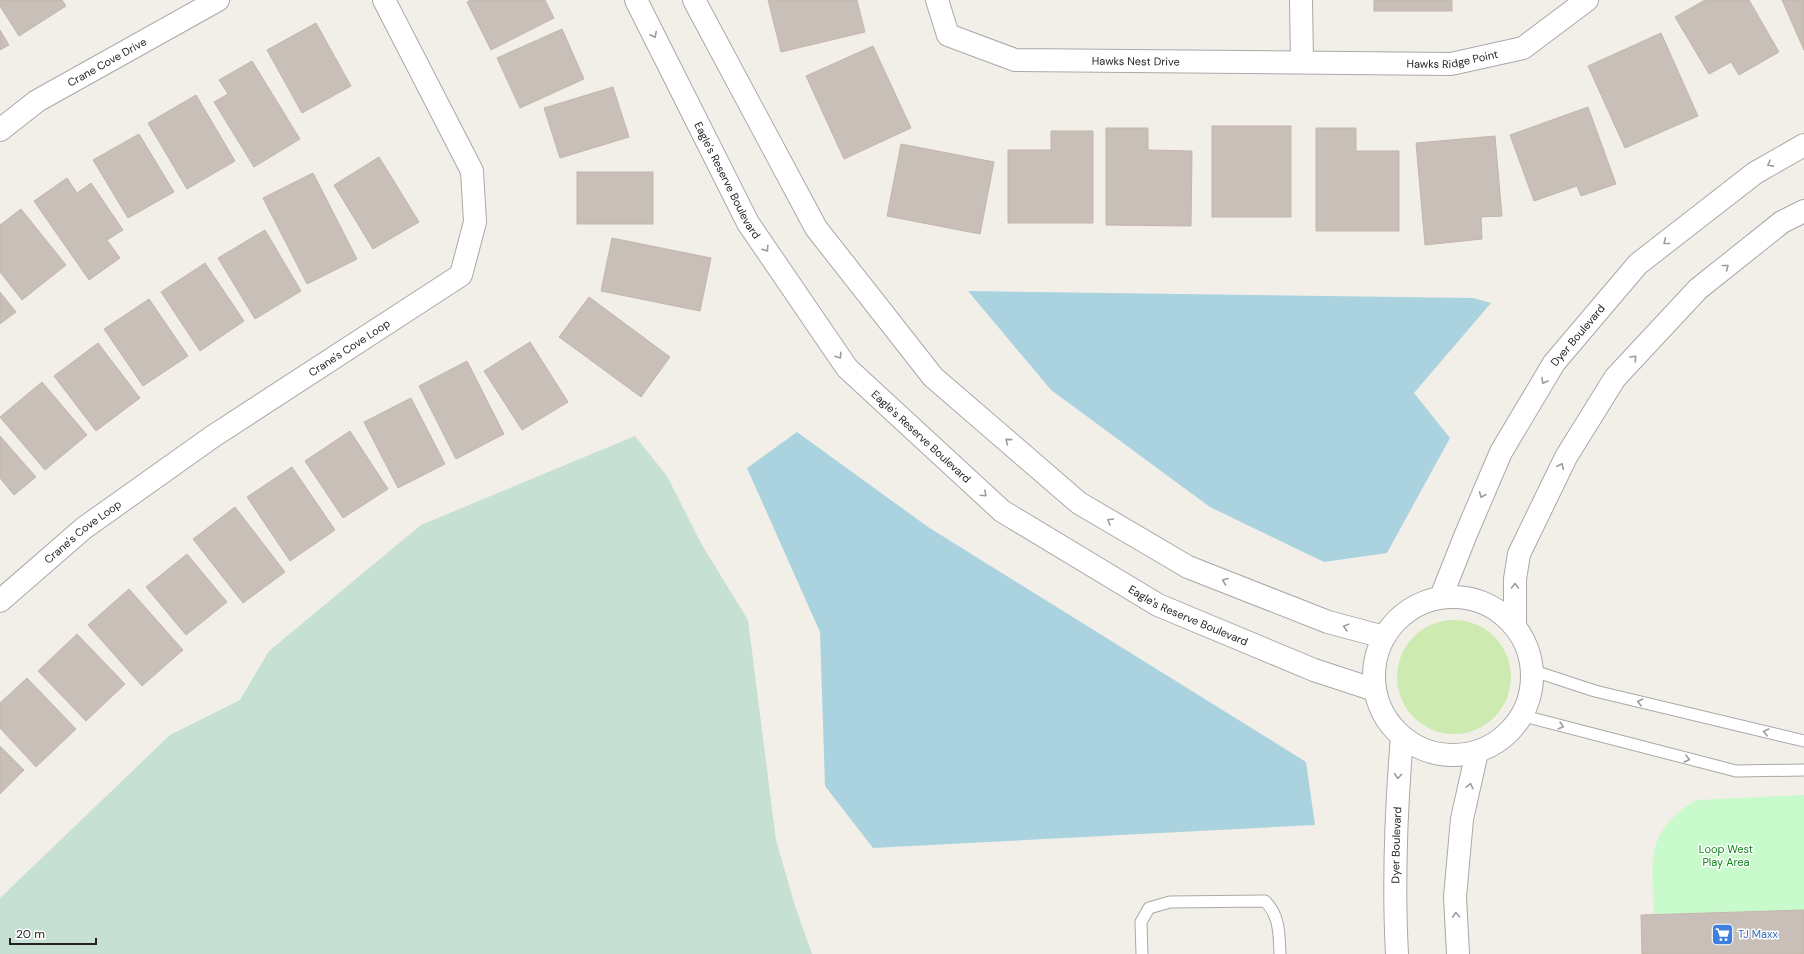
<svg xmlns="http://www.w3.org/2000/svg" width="1804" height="954" font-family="'DM Sans',sans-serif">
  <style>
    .grass { fill: #cdebb0 }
    .wetland { fill: #c6e0d4 }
    .park { fill: #c8facc }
    .water { fill: #aad3df }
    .building { fill: #c7bfb8; stroke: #c4b6ab }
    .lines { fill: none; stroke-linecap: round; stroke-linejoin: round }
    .service-casing { stroke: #a9a9a9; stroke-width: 13 }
    .minor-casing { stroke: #a9a9a9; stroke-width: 24 }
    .tertiary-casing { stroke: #a9a9a9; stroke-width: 24 }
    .service { stroke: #fff; stroke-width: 11 }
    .minor { stroke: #fff; stroke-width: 22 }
    .tertiary { stroke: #fff; stroke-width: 22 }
    .oneway { stroke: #9c9c9c }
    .labels { text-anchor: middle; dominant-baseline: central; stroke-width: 3; stroke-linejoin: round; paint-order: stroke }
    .street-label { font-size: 11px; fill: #222; stroke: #fff }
    .park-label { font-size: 11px; fill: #0c8416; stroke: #fff }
    .shop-label { font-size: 11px; fill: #366cbe; stroke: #fff; text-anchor: start }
  </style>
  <rect width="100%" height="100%" fill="#f2efe9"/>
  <circle class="grass" cx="1454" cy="677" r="57"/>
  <path class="wetland" d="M635,436L667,476L702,545L748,620L776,840L795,906L812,954H0V898L170,735L240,700L269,651L421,525Z"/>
  <path class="park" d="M1804,795V910L1654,914C1652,862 1644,830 1697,800Z"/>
  <g class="water">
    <path d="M968,291L1473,298L1491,303L1414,393L1450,438L1387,553L1324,562L1210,507L1051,390Z"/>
    <path d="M797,432L928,527L1306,762L1315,825L873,848L825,786L820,632L747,468Z"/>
  </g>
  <g class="building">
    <path d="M0,0H62L66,6L19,36L0,6Z"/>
    <path d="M470,0H545L554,18L491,50L467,2Z"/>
    <path d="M768,0H857L865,32L781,52Z"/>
    <rect x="1374" y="0" width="78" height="11"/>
    <path d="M1705,0H1749L1779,52L1739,75L1731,62L1709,74L1675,17Z"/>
    <path d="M1782,0H1804V50Z"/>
    <path d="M316,23L351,86L302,113L267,50Z"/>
    <path d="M562,29L584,79L520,108L497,58Z"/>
    <path d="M0,30L9,45L0,50Z"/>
    <path d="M1661,33L1698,116L1625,148L1588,66Z"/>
    <path d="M873,46L911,128L844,159L806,76Z"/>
    <path d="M252,61L300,139L254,167L214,102L228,94L219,80Z"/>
    <path d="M613,87L629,137L560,158L544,108Z"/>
    <path d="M196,95L235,161L187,189L148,123Z"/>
    <path d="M1588,107L1616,184L1581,196L1577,186L1534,201L1510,135Z"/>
    <rect x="1212" y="126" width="79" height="91"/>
    <path d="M1106,128H1148V150L1192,151L1191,226L1106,225Z"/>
    <path d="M1316,128H1356V151H1399V231H1316Z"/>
    <path d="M1051,131H1093V223H1008V150H1051Z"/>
    <path d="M139,134L174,192L128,218L93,160Z"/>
    <path d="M1495,136L1502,216L1481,217L1482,239L1425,245L1416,143Z"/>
    <path d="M901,144L994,162L980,234L887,216Z"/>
    <path d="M379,157L419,222L373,249L334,185Z"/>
    <rect x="577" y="172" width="76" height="52"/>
    <path d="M313,173L357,259L307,284L263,198Z"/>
    <path d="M67,178L77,193L91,183L123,230L107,240L120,258L89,280L34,201Z"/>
    <path d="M21,209L66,265L22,300L0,272V225Z"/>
    <path d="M265,230L301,291L255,319L218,258Z"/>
    <path d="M612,238L711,258L700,311L601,291Z"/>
    <path d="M205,263L244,321L200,351L161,292Z"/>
    <path d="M0,292L16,312L0,324Z"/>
    <path d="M589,297L670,357L641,397L559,337Z"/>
    <path d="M149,299L188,356L143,386L104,329Z"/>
    <path d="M530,342L568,402L522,430L484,371Z"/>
    <path d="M98,343L140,398L96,431L54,376Z"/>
    <path d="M467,361L504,434L456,459L419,386Z"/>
    <path d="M42,382L87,435L45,470L0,417Z"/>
    <path d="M411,398L445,464L398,488L364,422Z"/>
    <path d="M350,431L388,489L343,518L305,461Z"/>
    <path d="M0,436L36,477L14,495L0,478Z"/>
    <path d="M292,467L335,530L290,561L247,497Z"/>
    <path d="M235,507L285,572L243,603L193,539Z"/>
    <path d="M187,554L227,602L186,635L146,587Z"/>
    <path d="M129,589L183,650L142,686L88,625Z"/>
    <path d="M77,634L125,684L86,721L38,671Z"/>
    <path d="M27,678L76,729L36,767L0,728V703Z"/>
    <path d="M0,746L24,770L0,794Z"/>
    <path d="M1804,910V954H1642L1641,915Z"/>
  </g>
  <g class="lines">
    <defs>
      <g id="service">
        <path d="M1534,671L1595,691L1804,741"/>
        <path d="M1524,716L1736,771L1804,770"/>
        <path d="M1142,954L1141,922L1149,908L1170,902L1265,901C1280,916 1279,934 1280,954"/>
      </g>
      <g id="minor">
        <path id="s1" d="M937,0L948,35L1015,60L1451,64L1523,48L1587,0"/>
        <path d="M1301,0L1302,62"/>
        <path id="s2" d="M0,130L37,101L218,0"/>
        <path id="s3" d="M0,601L84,528L212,437L461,275L475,222L472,171L384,0"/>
      </g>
      <g id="tertiary">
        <path id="s4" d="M636,0L748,223L847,368L1002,511L1158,605L1314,670L1375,690"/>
        <path d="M694,0L816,228L933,377L1079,503L1188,567L1328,622L1384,637"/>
        <circle cx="1453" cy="676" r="79"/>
        <path id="s5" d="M1441,597L1466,534L1501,452L1554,363L1638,264L1755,173L1804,145"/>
        <path d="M1515,625V579L1519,554L1566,457L1615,378L1698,289L1782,222L1804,211"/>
        <path id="s6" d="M1397,954C1393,881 1396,810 1402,737"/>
        <path d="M1458,954L1455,897L1462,819L1477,752"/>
      </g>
    </defs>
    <use href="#service" class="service-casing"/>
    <use href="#minor" class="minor-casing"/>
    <use href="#tertiary" class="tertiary-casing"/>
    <use href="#service" class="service"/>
    <use href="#minor" class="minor"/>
    <use href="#tertiary" class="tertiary"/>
  </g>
  <defs><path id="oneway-chevron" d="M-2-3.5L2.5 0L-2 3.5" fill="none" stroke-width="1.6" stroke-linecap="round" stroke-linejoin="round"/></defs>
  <g class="oneway">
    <use href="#oneway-chevron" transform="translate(654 35) rotate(63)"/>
    <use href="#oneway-chevron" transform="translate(1770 164) rotate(151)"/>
    <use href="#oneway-chevron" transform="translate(1666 242) rotate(142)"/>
    <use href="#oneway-chevron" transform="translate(766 249) rotate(56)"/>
    <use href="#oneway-chevron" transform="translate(1726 267) rotate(-38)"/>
    <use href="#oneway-chevron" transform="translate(839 356) rotate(56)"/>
    <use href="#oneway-chevron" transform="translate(1634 358) rotate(-47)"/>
    <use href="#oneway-chevron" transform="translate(1544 381) rotate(121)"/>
    <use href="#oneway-chevron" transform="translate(1008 441) rotate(-139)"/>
    <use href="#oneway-chevron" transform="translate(1561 466) rotate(-65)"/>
    <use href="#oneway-chevron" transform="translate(984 494) rotate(43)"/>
    <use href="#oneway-chevron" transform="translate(1482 495) rotate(113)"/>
    <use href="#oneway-chevron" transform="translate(1110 521) rotate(-150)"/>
    <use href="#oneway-chevron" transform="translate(1225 581) rotate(-159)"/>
    <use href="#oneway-chevron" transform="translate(1515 586) rotate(-90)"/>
    <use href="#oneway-chevron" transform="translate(1346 627) rotate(-165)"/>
    <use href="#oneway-chevron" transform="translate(1640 702) rotate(-167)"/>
    <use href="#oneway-chevron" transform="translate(1561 726) rotate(15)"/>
    <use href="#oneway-chevron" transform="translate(1766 732) rotate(-167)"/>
    <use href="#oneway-chevron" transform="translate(1687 759) rotate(14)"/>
    <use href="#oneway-chevron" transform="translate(1398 776) rotate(95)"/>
    <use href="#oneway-chevron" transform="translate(1470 786) rotate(-77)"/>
    <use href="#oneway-chevron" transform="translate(1456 915) rotate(-93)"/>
  </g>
  <defs>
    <symbol id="supermarket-square" viewBox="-11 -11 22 22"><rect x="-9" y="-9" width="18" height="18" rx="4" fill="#3f7fe0" stroke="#fff"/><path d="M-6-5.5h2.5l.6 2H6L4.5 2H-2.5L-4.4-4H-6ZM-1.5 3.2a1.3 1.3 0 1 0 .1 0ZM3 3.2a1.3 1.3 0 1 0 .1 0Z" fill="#fff"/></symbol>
  </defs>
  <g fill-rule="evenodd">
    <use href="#supermarket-square" x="1710" y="922" width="25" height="25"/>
  </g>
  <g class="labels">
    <g class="street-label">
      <text stroke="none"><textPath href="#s1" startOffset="546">Hawks Ridge Point</textPath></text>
      <text stroke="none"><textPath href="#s1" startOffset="229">Hawks Nest Drive</textPath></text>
      <text stroke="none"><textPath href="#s2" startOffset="127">Crane Cove Drive</textPath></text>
      <text stroke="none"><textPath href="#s4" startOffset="202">Eagle's Reserve Boulevard</textPath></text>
      <text stroke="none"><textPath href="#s5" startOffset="297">Dyer Boulevard</textPath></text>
      <text stroke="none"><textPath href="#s3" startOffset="432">Crane's Cove Loop</textPath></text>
      <text stroke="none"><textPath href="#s4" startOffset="526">Eagle's Reserve Boulevard</textPath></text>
      <text stroke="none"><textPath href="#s3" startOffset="108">Crane's Cove Loop</textPath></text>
      <text stroke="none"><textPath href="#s4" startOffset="850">Eagle's Reserve Boulevard</textPath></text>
      <text stroke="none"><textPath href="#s6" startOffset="109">Dyer Boulevard</textPath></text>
    </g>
    <g class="park-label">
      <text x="1726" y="849">Loop West<tspan x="1726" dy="13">Play Area</tspan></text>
    </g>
    <g class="shop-label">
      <text x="1738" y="934">TJ Maxx</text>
    </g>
  </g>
  <path d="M10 938v6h86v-6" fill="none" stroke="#222222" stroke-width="2"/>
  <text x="16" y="938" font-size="12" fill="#222222" stroke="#ffffff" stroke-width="3" paint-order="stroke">20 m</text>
</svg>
